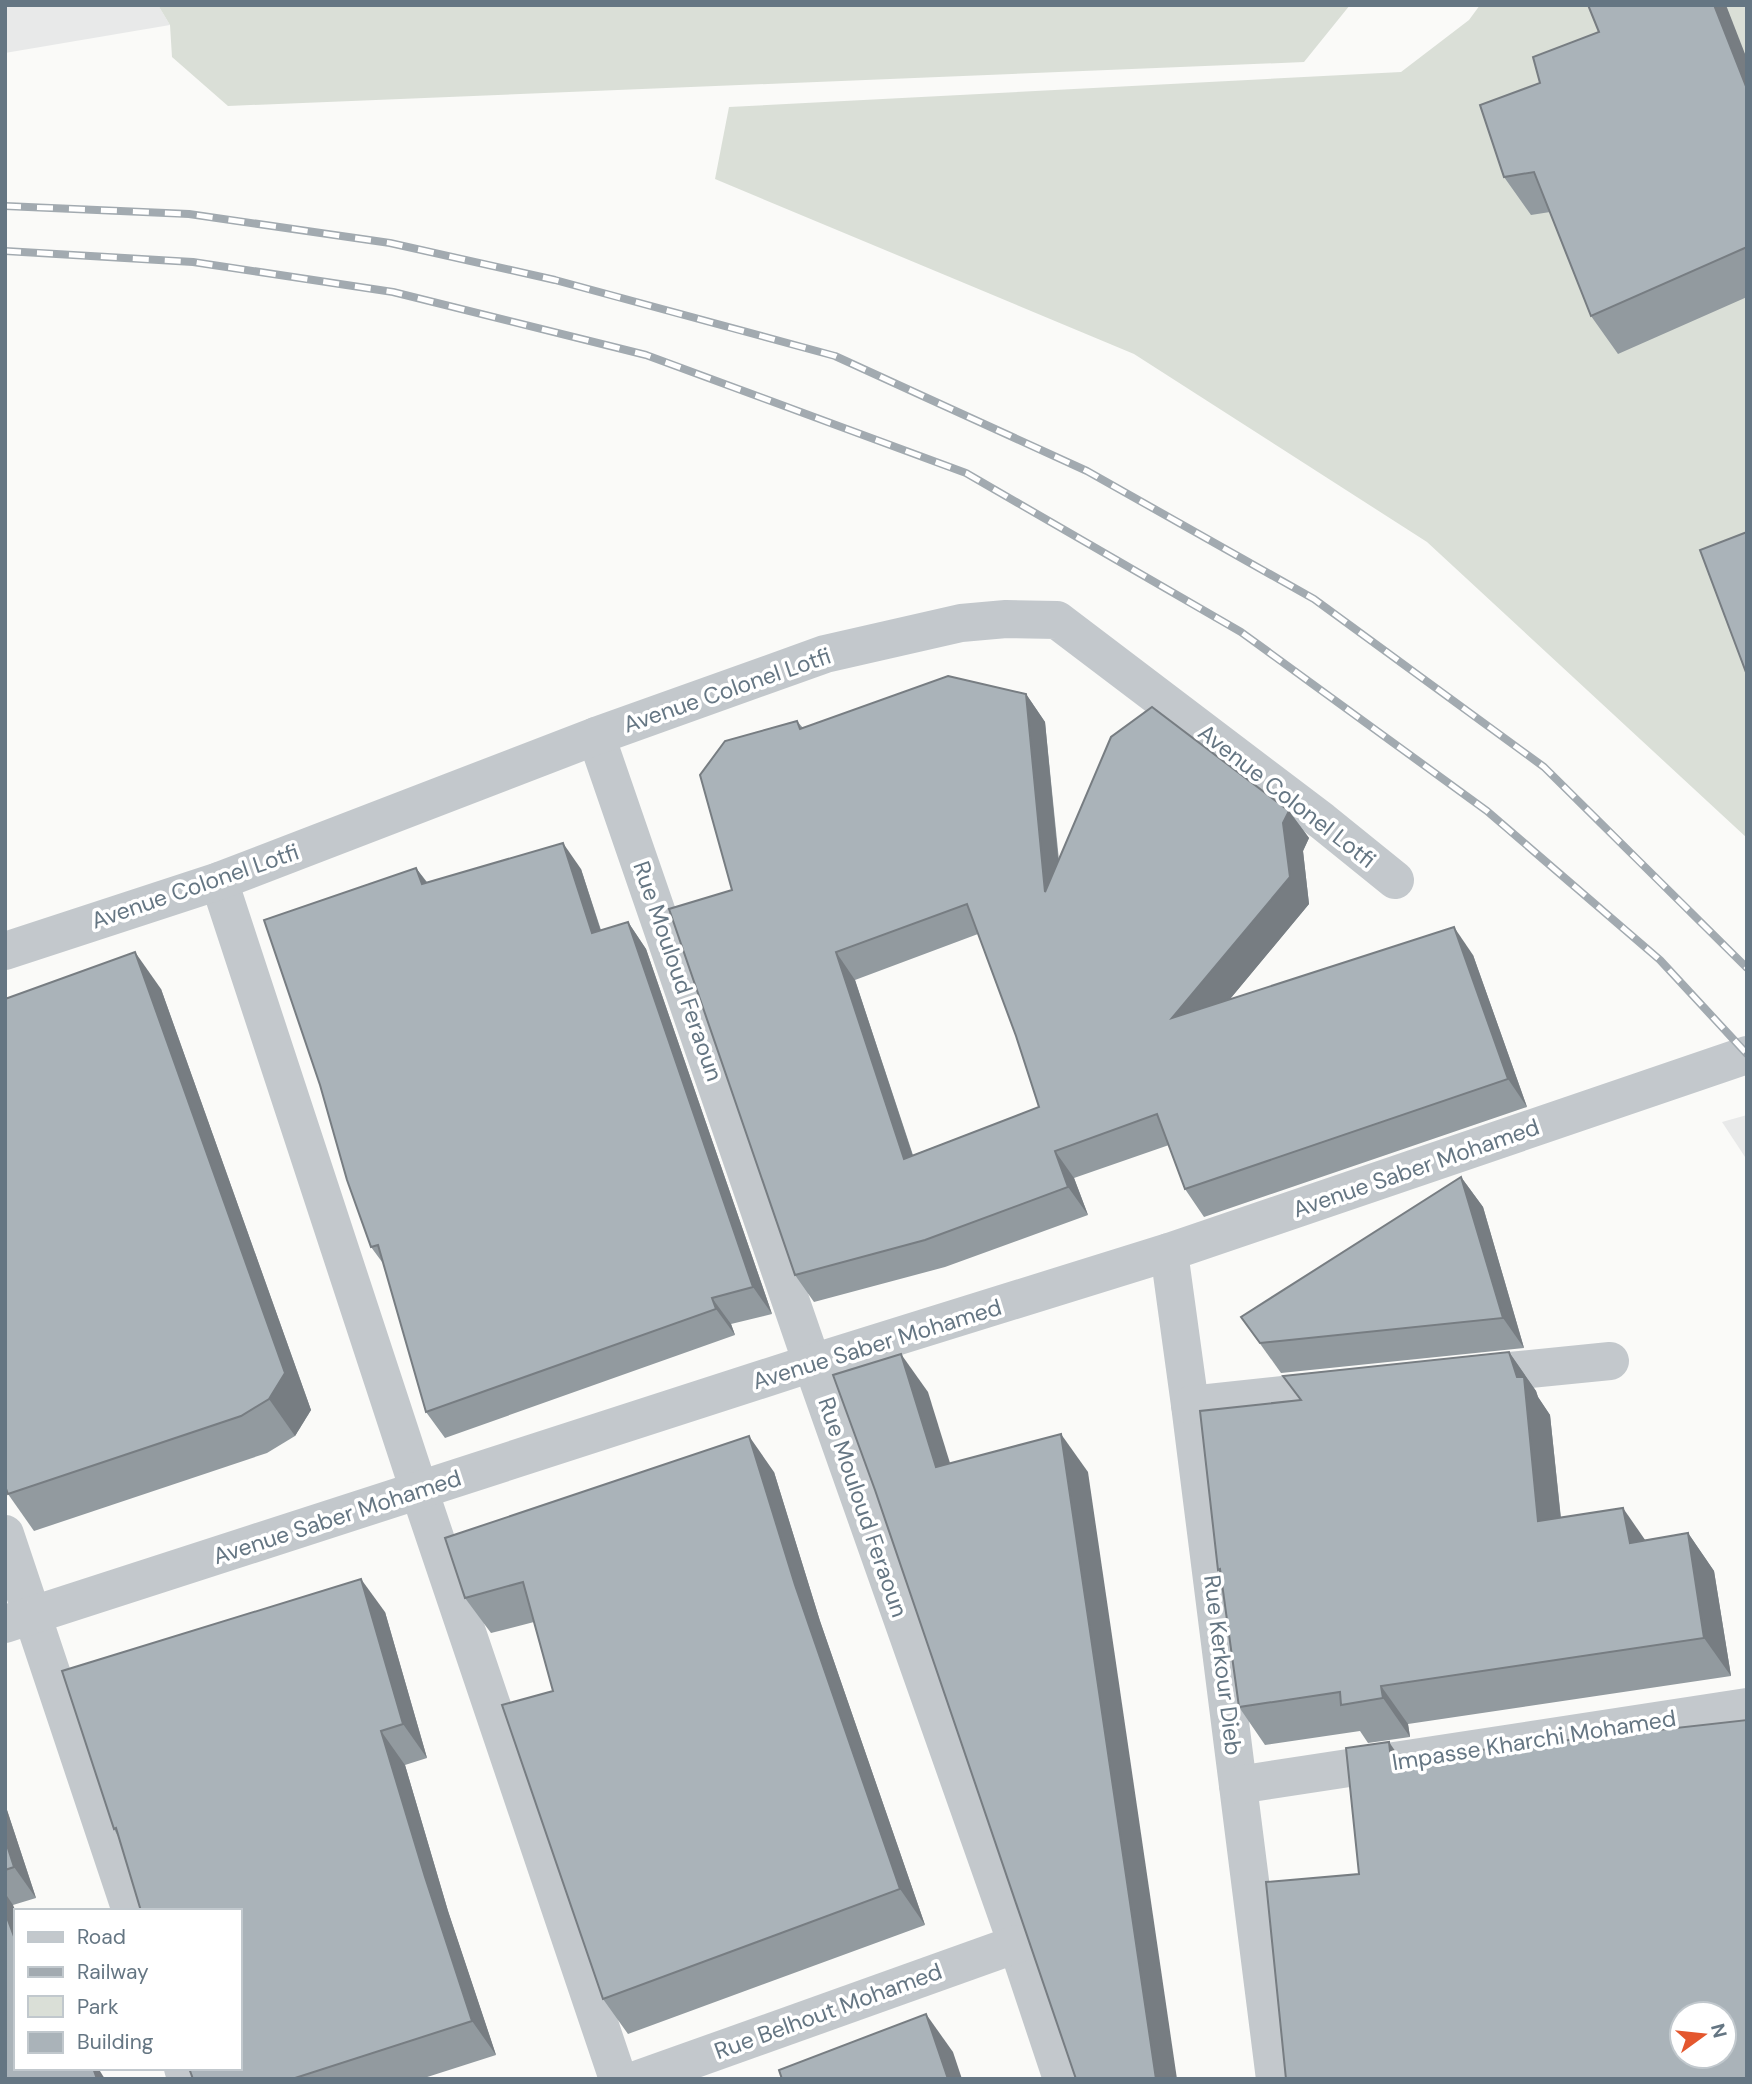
<svg xmlns="http://www.w3.org/2000/svg" width="1752" height="2084" font-family="'DM Sans',sans-serif">
  <style>
    .built { fill: #e8e9e9 }
    .green { fill: #dadfd7 }
    .lines { fill: none; stroke-linecap: round; stroke-linejoin: round }
    .minor { stroke: #c3c8cc; stroke-width: 38 }
    .tertiary { stroke: #c3c8cc; stroke-width: 38 }
    .rail-casing { stroke: #a2aab0; stroke-width: 8 }
    .rail { stroke: #fff; stroke-width: 5; stroke-dasharray: 16; stroke-linecap: butt }
    .wall { fill: #929a9f; fill-rule: evenodd }
    .shaded-wall { fill: #777d82 }
    .building { fill: #aab3b9; stroke: #777d82; stroke-width: 2; fill-rule: evenodd }
    .labels { text-anchor: middle; dominant-baseline: central; stroke-width: 7; stroke-linejoin: round; paint-order: stroke }
    .street-label { font-size: 23px; fill: #657683; stroke: #fff }
  </style>
  <rect width="100%" height="100%" fill="#fafaf8"/>
  <g class="built">
    <path d="M5,5H158L170,25L5,53Z"/>
    <path d="M1747,1115V1160L1722,1122Z"/>
  </g>
  <g class="green">
    <path d="M158,5H1350L1304,62L228,106L172,57L170,25Z"/>
    <path d="M1480,5H1747V838L1427,542L1134,354L715,179L729,107L1401,72L1469,20Z"/>
  </g>
  <g class="lines">
    <g class="minor">
      <path d="M596,736L812,1363L1017,1944L1062,2079"/>
      <path d="M219,881L419,1490L618,2079"/>
      <path d="M5,951L219,881L596,736L825,654L961,623L1006,619L1057,620L1322,821L1395,880"/>
      <path d="M1169,1252L1190,1405L1275,2079"/>
      <path d="M1469,1375L1610,1361"/>
      <path d="M1190,1405L1347,1388"/>
      <path d="M5,1534L131,1911"/>
      <path d="M1238,1785L1747,1707"/>
      <path d="M183,2068L186,2079"/>
      <path d="M639,2079L1017,1944"/>
    </g>
    <path class="tertiary" d="M5,1624L812,1363L1169,1252L1747,1055"/>
    <defs>
      <g id="rail">
        <path d="M5,206L189,214L390,243L555,280L835,356L1087,471L1314,599L1544,767L1747,968"/>
        <path d="M5,251L193,262L393,292L646,355L966,473L1241,632L1487,811L1660,960L1747,1054"/>
      </g>
    </defs>
    <use href="#rail" class="rail-casing"/>
    <use href="#rail" class="rail"/>
  </g>
  <g class="wall">
    <path d="M1747,59V297L1618,354L1591,316L1550,212L1531,215L1504,177Z"/>
    <path d="M1026,694L1045,722L1059,860L1289,811L1309,838L1303,851L1309,904L1230,999L1473,955L1527,1107L1204,1217L1185,1189L1169,1145L1074,1178L1088,1215L945,1267L814,1302L795,1275L732,890L797,721L803,728ZM978,934L1016,1036L1039,1107L913,1155L855,980Z"/>
    <path d="M416,868L427,882L581,869L601,930L628,922L646,949L772,1314L731,1324L735,1335L445,1438L426,1412L385,1266L371,1247Z"/>
    <path d="M161,989L311,1410L295,1436L267,1453L34,1531L8,1494Z"/>
    <path d="M1461,1177L1483,1207L1524,1348L1281,1373L1241,1317Z"/>
    <path d="M1509,1352L1536,1391L1538,1397L1550,1415L1561,1518L1645,1540L1688,1533L1714,1571L1731,1676L1408,1724L1410,1737L1368,1743L1360,1731L1265,1745L1239,1707L1221,1574L1218,1570L1300,1400Z"/>
    <path d="M774,1472L820,1621L925,1925L628,2034L603,1999L553,1691L534,1622L491,1633L465,1598Z"/>
    <path d="M385,1612L427,1758L405,1765L448,1911L496,2055L421,2079H193L240,2068L114,1829Z"/>
    <path d="M5,1804L36,1898L13,1905L16,2068L5,2079Z"/>
  </g>
  <g class="shaded-wall">
    <path d="M1714,5H1726L1747,59V89Z"/>
    <path d="M1026,694L1045,722L1064,920L1045,892Z"/>
    <path d="M1289,811L1309,838L1303,851L1309,904L1191,1046L1172,1018Z"/>
    <path d="M563,843L581,869L610,960L592,933Z"/>
    <path d="M416,868L435,894L422,884Z"/>
    <path d="M628,922L646,949L772,1314L753,1287Z"/>
    <path d="M1454,927L1473,955L1527,1107L1508,1079Z"/>
    <path d="M135,952L161,989L311,1410L295,1436L269,1399Z"/>
    <path d="M836,952L855,980L923,1187L904,1159Z"/>
    <path d="M1055,1151L1074,1178L1088,1215L1068,1187Z"/>
    <path d="M1461,1177L1483,1207L1524,1348L1503,1318Z"/>
    <path d="M712,1298L731,1324L735,1335L716,1309Z"/>
    <path d="M1509,1352L1536,1391L1538,1397L1550,1415L1565,1559L1538,1521L1517,1377Z"/>
    <path d="M901,1354L928,1392L963,1505L936,1467Z"/>
    <path d="M1061,1434L1088,1472L1177,2079H1156Z"/>
    <path d="M749,1436L774,1472L820,1621L925,1925L900,1889L795,1585Z"/>
    <path d="M1623,1508L1650,1547L1630,1543Z"/>
    <path d="M1688,1533L1714,1571L1731,1676L1704,1638Z"/>
    <path d="M361,1579L385,1612L427,1758L403,1724Z"/>
    <path d="M1381,1686L1408,1724L1410,1737L1383,1698Z"/>
    <path d="M381,1731L405,1765L448,1911L496,2055L472,2021L425,1877Z"/>
    <path d="M1389,1742L1415,1780L1391,1760Z"/>
    <path d="M5,1804L36,1898L14,1867L5,1839Z"/>
    <path d="M5,1893L13,1905L16,1912V1942L5,1912Z"/>
    <path d="M926,2014L953,2052L962,2079H948Z"/>
    <path d="M93,2068H98L105,2079H97Z"/>
  </g>
  <g class="building">
    <path d="M1588,5H1714L1747,89V247L1591,316L1534,172L1504,177L1480,105L1540,83L1533,57L1599,32Z"/>
    <path d="M1747,532V675L1700,550Z"/>
    <path d="M948,676L1026,694L1045,892L1111,737L1152,707L1289,811L1283,823L1290,877L1172,1018L1454,927L1508,1079L1185,1189L1157,1114L1055,1151L1068,1187L925,1240L795,1275L669,909L732,890L700,775L725,741L797,721L800,729ZM967,904L1016,1036L1039,1107L904,1159L836,952Z"/>
    <path d="M563,843L592,933L628,922L753,1287L712,1298L716,1309L426,1412L378,1245L371,1247L347,1180L320,1085L264,920L416,868L422,884Z"/>
    <path d="M135,952L285,1373L269,1399L241,1416L8,1494L5,1486V999Z"/>
    <path d="M1461,1177L1503,1318L1260,1343L1241,1317Z"/>
    <path d="M1509,1352L1517,1377H1524L1538,1521L1623,1508L1630,1543L1688,1533L1704,1638L1381,1686L1383,1698L1341,1705L1340,1692L1239,1707L1220,1569L1218,1570L1200,1411L1301,1400L1283,1376Z"/>
    <path d="M901,1354L936,1467L1061,1434L1156,2079H1076L875,1490L833,1375Z"/>
    <path d="M749,1436L795,1585L900,1889L603,1999L502,1705L553,1691L523,1582L465,1598L445,1538Z"/>
    <path d="M361,1579L403,1724L381,1731L425,1877L472,2021L292,2079H193L189,2068H240V1911H141L116,1828L114,1829L62,1671Z"/>
    <path d="M1747,1720V2079H1388V2078L1286,2079L1266,1882L1359,1874L1346,1748L1389,1742L1391,1760ZM1682,2014H1724V2056H1682Z"/>
    <path d="M5,1839L14,1867L5,1870Z"/>
    <path d="M5,1912L16,1942V2068H93L97,2079H5Z"/>
    <path d="M926,2014L948,2079H782L779,2070Z"/>
  </g>
  <g class="labels">
    <g class="street-label">
      <text transform="translate(727 690) rotate(-19)">Avenue Colonel Lotfi</text>
      <text transform="translate(1287 796) rotate(38)">Avenue Colonel Lotfi</text>
      <text transform="translate(195 886) rotate(-19)">Avenue Colonel Lotfi</text>
      <text transform="translate(678 971) rotate(71)">Rue Mouloud Feraoun</text>
      <text transform="translate(1416 1168) rotate(-19)">Avenue Saber Mohamed</text>
      <text transform="translate(877 1344) rotate(-17)">Avenue Saber Mohamed</text>
      <text transform="translate(863 1507) rotate(71)">Rue Mouloud Feraoun</text>
      <text transform="translate(337 1517) rotate(-18)">Avenue Saber Mohamed</text>
      <text transform="translate(1223 1665) rotate(83)">Rue Kerkour Dieb</text>
      <text transform="translate(1534 1740) rotate(-9)">Impasse Kharchi Mohamed</text>
      <text transform="translate(828 2011) rotate(-20)">Rue Belhout Mohamed</text>
    </g>
  </g>
  <rect width="1752" height="2084" fill="none" stroke="#657683" stroke-width="14"/>
  <rect x="14" y="1909" width="228" height="161" fill="#ffffff" stroke="#c1c8cd" stroke-width="2"/>
  <rect x="28" y="1932" width="35" height="10" fill="#c3c8cc" stroke="#c1c8cd" stroke-width="2"/>
  <text x="77" y="1944" font-size="21" fill="#657683">Road</text>
  <rect x="28" y="1967" width="35" height="10" fill="#a2aab0" stroke="#c1c8cd" stroke-width="2"/>
  <text x="77" y="1979" font-size="21" fill="#657683">Railway</text>
  <rect x="28" y="1996" width="35" height="21" fill="#dadfd7" stroke="#c1c8cd" stroke-width="2"/>
  <text x="77" y="2014" font-size="21" fill="#657683">Park</text>
  <rect x="28" y="2032" width="35" height="21" fill="#aab3b9" stroke="#c1c8cd" stroke-width="2"/>
  <text x="77" y="2049" font-size="21" fill="#657683">Building</text>
  <g transform="translate(1703 2035) rotate(75)"><circle r="33" fill="#ffffff" stroke="#c1c8cd" stroke-width="2"/>
  <path d="M0-5L12 26L0 18L-12 26Z" fill="#e4572e"/>
  <text y="-10" font-size="19" font-weight="bold" text-anchor="middle" fill="#657683">N</text>
  </g>
</svg>
